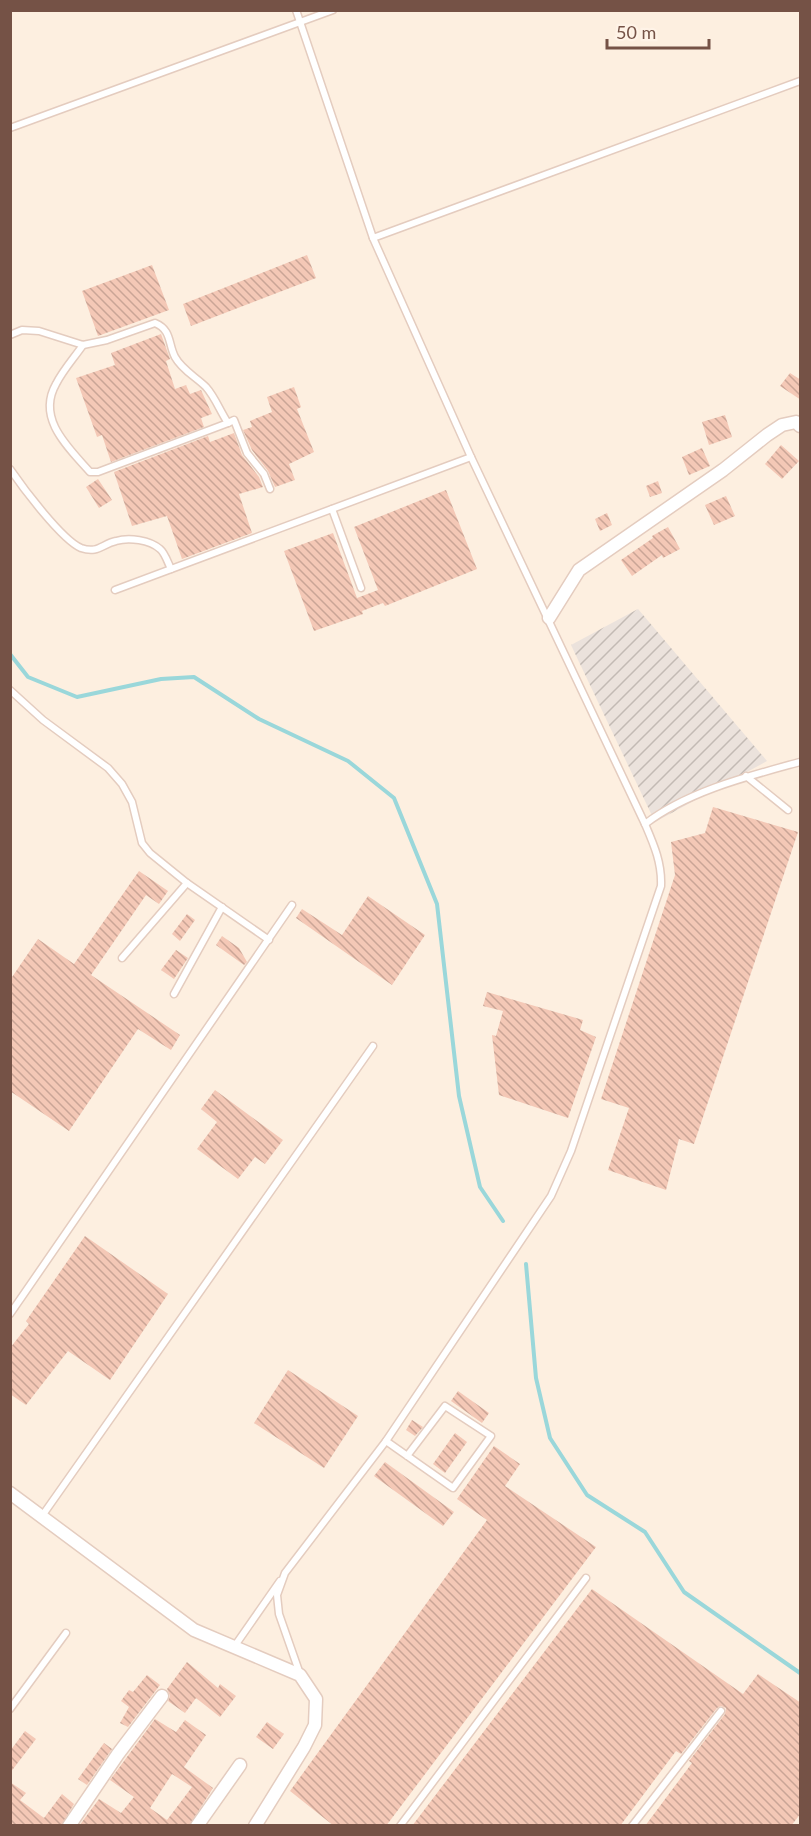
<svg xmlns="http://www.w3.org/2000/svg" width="811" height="1836" font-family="Lato,sans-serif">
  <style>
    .industrial { fill: url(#industrial-furrows) }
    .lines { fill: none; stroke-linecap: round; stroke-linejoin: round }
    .stream { stroke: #9ad7da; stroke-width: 4 }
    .building { fill: url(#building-back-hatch); fill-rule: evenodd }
    .lane-casing { stroke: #e4ccbf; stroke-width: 9 }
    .street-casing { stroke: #e4ccbf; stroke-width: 15 }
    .lane { stroke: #fff; stroke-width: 6 }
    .street { stroke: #fff; stroke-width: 12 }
  </style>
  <defs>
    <pattern id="industrial-furrows" width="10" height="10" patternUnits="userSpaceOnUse" patternTransform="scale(1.5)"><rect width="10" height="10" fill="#ebe2dc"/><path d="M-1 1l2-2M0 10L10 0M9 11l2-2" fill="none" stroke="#c3bab4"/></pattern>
    <pattern id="building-back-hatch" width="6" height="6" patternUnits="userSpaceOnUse" patternTransform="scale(1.5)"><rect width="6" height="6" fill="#f4c8b6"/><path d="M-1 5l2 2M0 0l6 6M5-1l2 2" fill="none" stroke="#caa596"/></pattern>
  </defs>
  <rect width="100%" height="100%" fill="#fdefe0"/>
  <path class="industrial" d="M638,609L767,761L655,822L571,645Z"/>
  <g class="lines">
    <g class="stream">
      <path d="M10,654L28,677L77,697L161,679L194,677L259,719L348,761L394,798L437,904L459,1096L480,1187L503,1221"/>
      <path d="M526,1264L536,1378L550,1438L587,1495L645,1532L684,1592L800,1673"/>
    </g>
  </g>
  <g class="building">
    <path d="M307,255L316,278L191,326L183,304Z"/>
    <path d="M152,265L169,310L98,336L82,291Z"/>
    <path d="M161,334L170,359L166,361L175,389L186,385L190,394L201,390L212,414L201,418L204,427L111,462L102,435L97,437L76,378L115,365L111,353Z"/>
    <path d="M790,373L801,380V400L780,386Z"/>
    <path d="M294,387L301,407L297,409L314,452L289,464L295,480L275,487L268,471L252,450L243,430L252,427L250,421L272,412L267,397Z"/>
    <path d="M725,415L732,437L709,445L702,422Z"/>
    <path d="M234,433L242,455L259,477L263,487L239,494L252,533L182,559L167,516L132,526L114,472L208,436L210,442Z"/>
    <path d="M781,445L799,461L782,479L765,464Z"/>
    <path d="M702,448L710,466L689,475L682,457Z"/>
    <path d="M98,479L112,500L99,508L86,487Z"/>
    <path d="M658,481L662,493L650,497L646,486Z"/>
    <path d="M446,490L477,569L385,606L383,603L362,611L363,614L314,631L284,551L333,533L357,598L378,590L354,527Z"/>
    <path d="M726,496L735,516L714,525L705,505Z"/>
    <path d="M607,513L612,525L600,531L595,519Z"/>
    <path d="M668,527L680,549L663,558L662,555L632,576L621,560L653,538L652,536Z"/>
    <path d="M713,807L798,832L694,1144L679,1139L666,1190L608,1170L629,1108L601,1099L675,875L671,842L705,833Z"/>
    <path d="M139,871L168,891L159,904L146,895L91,975L180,1035L171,1050L138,1029L69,1131L10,1091V980L38,939L74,964Z"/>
    <path d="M368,896L425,935L392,985L296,918L302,909L342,935Z"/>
    <path d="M187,914L195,920L180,941L172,934Z"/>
    <path d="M222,936L239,948L247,962L244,965L216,945Z"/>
    <path d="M176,950L188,958L174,979L161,970Z"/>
    <path d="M487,992L583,1020L580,1030L596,1037L568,1118L499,1095L492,1035L496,1036L503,1011L483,1006Z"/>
    <path d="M215,1090L283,1140L265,1164L255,1157L238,1179L197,1149L217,1122L201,1109Z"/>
    <path d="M85,1236L168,1294L110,1380L68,1351L26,1405L10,1394V1348L29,1324L26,1321Z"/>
    <path d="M288,1370L358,1416L324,1468L254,1423Z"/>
    <path d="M458,1391L489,1413L482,1423L451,1401Z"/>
    <path d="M412,1420L423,1427L415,1436L406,1430Z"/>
    <path d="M455,1433L467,1442L445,1473L433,1464Z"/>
    <path d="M494,1446L520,1464L505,1486L596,1547L386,1826H334L290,1791L487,1520L457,1499Z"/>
    <path d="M385,1462L454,1512L443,1526L374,1476Z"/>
    <path d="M592,1589L743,1694L758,1674L801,1703V1813L791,1826H645L692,1763L689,1761L725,1714L726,1708L721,1706L717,1708L681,1754L676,1751L620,1826H412Z"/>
    <path d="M187,1662L218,1688L220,1684L236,1696L220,1717L196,1698L185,1713L168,1701L170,1696L167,1689Z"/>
    <path d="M147,1675L160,1685L128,1727L120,1723L129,1707L121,1701L129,1690L133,1692Z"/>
    <path d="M155,1719L176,1732L185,1720L206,1735L184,1767L213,1788L189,1826H79L99,1799L121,1813L134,1797L110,1780ZM172,1774L192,1787L167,1820L150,1808Z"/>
    <path d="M267,1722L284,1734L273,1749L256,1737Z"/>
    <path d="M25,1731L36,1739L10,1773V1751Z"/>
    <path d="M104,1743L112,1749L87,1785L78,1779Z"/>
    <path d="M10,1782L26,1793L20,1800L44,1818L62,1794L74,1804L61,1826H10Z"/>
  </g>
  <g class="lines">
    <defs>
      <g id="lane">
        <path d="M296,10L373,238L471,457L645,824C654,845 662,863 661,886L571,1151L551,1196L386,1441L285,1573L277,1595L279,1614L300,1674"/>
        <path d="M10,128L333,10"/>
        <path d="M373,238L800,81"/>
        <path d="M10,335L22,330L39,331L83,345L107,340L155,323C172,330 168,344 175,357C182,370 196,377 206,387C215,397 220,411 228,423L234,420L247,453L264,474L270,489"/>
        <path d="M83,345C74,358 63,370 56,384C36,419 69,448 90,472H98L228,423"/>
        <path d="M10,469C23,488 62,540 81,548C98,554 102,544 116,541C129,537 150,540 160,549C165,553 168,563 171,569"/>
        <path d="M332,509L361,588"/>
        <path d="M115,590L471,457"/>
        <path d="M10,690L43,720L108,768L122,784L132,802L142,843L150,853L187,883L269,940"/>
        <path d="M746,776L788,810"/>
        <path d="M645,824C688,791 749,776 800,762"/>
        <path d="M122,958L187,883"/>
        <path d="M174,994L222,907"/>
        <path d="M10,1314L292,905"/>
        <path d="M386,1441L453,1488L491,1436L445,1406L407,1456"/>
        <path d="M42,1516L373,1046"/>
        <path d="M234,1647L280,1581"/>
        <path d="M10,1709L66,1633"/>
        <path d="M400,1826L586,1578"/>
        <path d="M632,1826L721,1711"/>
      </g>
      <g id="street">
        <path d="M549,618L579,570L723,470L767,435L782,425L796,422L800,426"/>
        <path d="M10,1493L194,1630L300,1675L316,1699L315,1725L304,1747L255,1826"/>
        <path d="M69,1826L118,1754L162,1696"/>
        <path d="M197,1826L240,1765"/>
      </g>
    </defs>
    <use href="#lane" class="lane-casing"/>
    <use href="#street" class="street-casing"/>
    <use href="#lane" class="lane"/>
    <use href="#street" class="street"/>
  </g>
  <rect width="811" height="1836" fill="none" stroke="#755246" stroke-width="24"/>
  <path d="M607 39v9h102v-9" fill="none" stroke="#755246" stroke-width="3"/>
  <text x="616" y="39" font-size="18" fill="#755246" stroke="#fff3e7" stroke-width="4.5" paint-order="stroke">50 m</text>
</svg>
